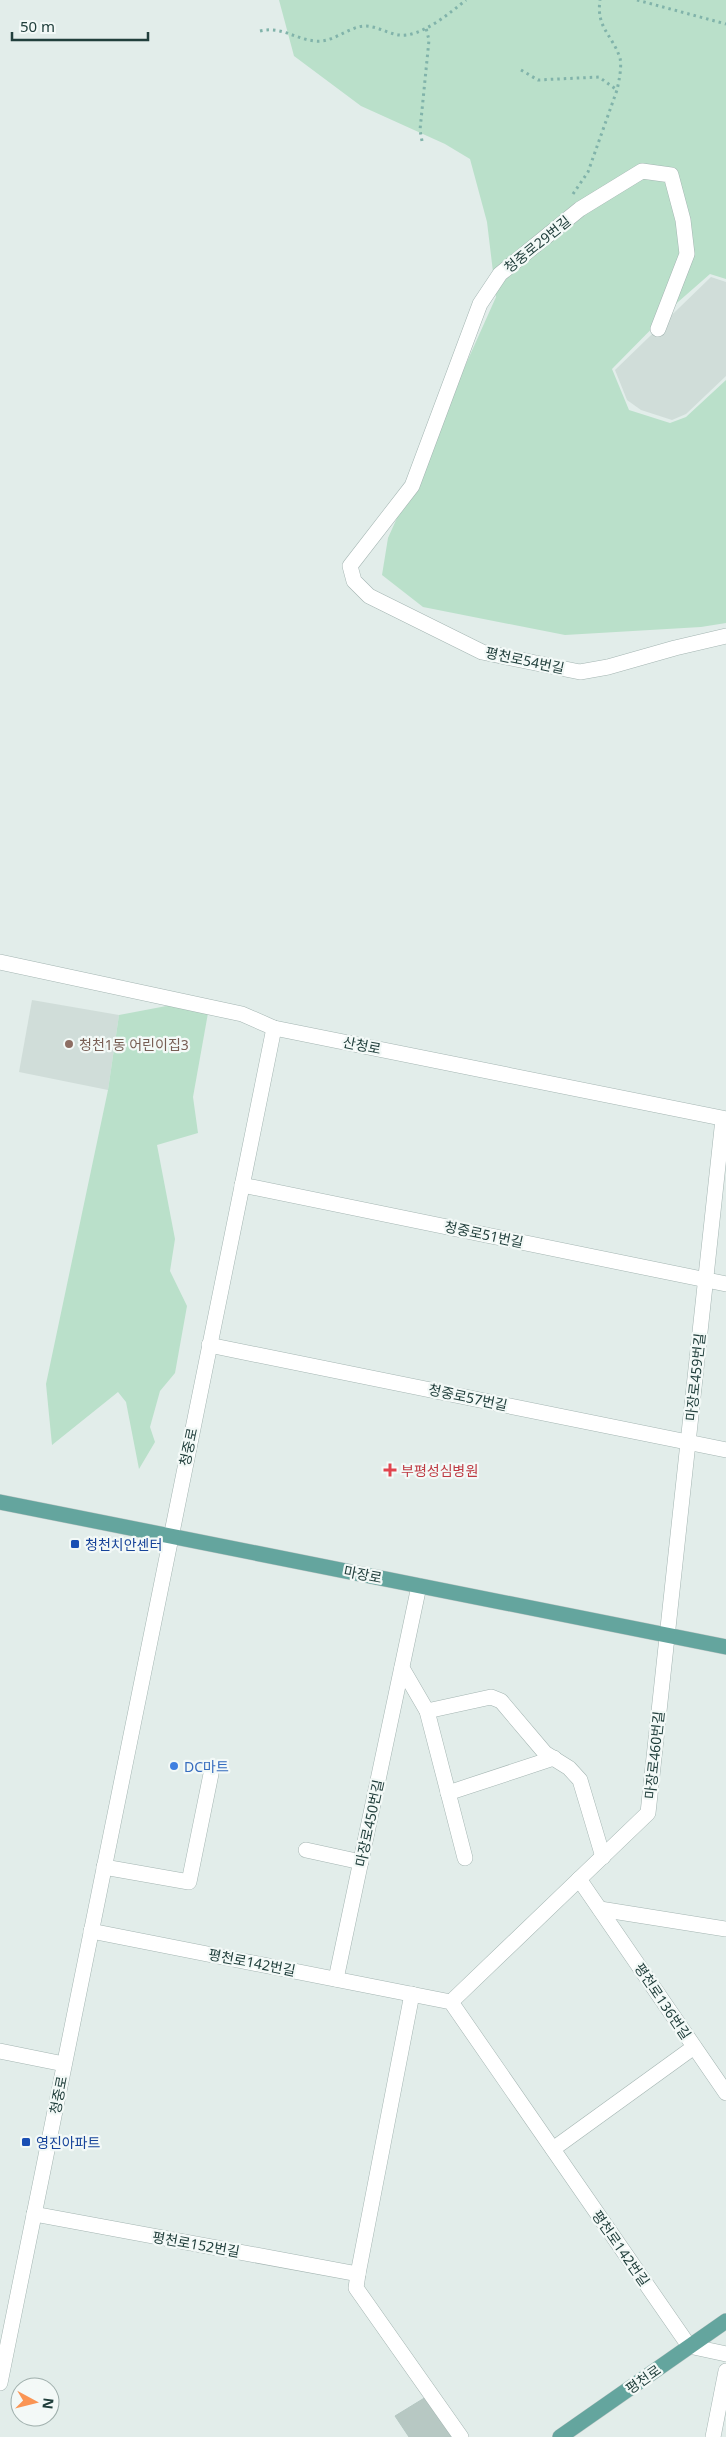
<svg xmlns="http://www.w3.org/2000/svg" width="726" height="2437" font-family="'Noto Sans','Noto Sans KR',sans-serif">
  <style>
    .built { fill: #d0ddd9 }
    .green { fill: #bae0ca }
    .building { fill: #b7c8c3; stroke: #b4c7c2 }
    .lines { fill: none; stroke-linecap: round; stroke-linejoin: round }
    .minor-casing { stroke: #a4b5b2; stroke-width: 16 }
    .major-casing { stroke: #c1c9c8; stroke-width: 16 }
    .path { stroke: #81b3aa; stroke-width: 3; stroke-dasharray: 2.5 4; stroke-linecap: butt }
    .minor { stroke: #fff; stroke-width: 15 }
    .major { stroke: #64a59e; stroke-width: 15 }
    .education-dot { fill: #8d6e63; stroke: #f3f9f7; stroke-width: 2 }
    .health-dot { fill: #e0444e; stroke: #f3f9f7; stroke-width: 2 }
    .transit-dot { fill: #1a4fb4; stroke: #f3f9f7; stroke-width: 2 }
    .shop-dot { fill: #3f7fe0; stroke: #f3f9f7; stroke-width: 2 }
    .labels { text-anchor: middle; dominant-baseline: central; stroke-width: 4.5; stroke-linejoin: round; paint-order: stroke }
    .street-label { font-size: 14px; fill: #213f3c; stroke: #f3f9f7 }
    .education-label { font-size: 14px; fill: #785e54; stroke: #f3f9f7; text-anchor: start }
    .health-label { font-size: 14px; fill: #be3a42; stroke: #f3f9f7; text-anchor: start }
    .transit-label { font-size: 14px; fill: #164399; stroke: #f3f9f7; text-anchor: start }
    .shop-label { font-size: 14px; fill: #366cbe; stroke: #f3f9f7; text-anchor: start }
  </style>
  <rect width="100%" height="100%" fill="#e2edea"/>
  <g class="built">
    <path d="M711,277L726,282V376L686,414L672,420L641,410L627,400L615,370Z"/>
    <path d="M32,1000L119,1015L108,1090L19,1072Z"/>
  </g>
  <g class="green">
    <path d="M279,0H726V279L710,274L678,302L612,369L629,410L670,423L686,417L726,380V623L701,627L565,635L423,607L382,575L388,538L496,297L487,222L470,159L445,144L361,106L294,56Z"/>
    <path d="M177,1004L208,1013L193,1097L198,1133L157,1145L175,1239L170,1271L187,1306L175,1373L160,1391L150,1427L155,1442L139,1469L126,1402L118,1392L52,1445L46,1384L108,1090L119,1015Z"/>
  </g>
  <path class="building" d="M426,2397L455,2437H409L395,2416Z"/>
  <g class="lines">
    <defs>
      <g id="minor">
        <path d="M658,329L687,254L683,220L671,175L642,171L580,209L500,274L480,304L412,486L350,566L354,581L369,596L482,652L580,672L608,667L675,648L726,636"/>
        <path d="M0,962L242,1014L274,1028L726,1119"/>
        <path d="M242,1185L726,1284"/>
        <path d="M209,1345L726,1450"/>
        <path d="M402,1668L427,1711L465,1858"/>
        <path d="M427,1711L491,1697L501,1701L545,1753L569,1768L580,1780L603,1857"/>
        <path d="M448,1793L554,1758"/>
        <path d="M306,1850L361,1862"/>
        <path d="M104,1867L189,1882L211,1774"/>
        <path d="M579,1879L726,2093"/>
        <path d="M600,1909L726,1929"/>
        <path d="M91,1931L451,2002L689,2346L726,2354"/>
        <path d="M336,1979L419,1586"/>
        <path d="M451,2002L648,1813L723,1119"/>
        <path d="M0,2051L64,2064"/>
        <path d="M553,2149L694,2047"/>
        <path d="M34,2214L358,2274L356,2288L461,2437"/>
        <path d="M358,2274L412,1994"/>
        <path d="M0,2383L274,1028"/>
        <path d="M713,2437L726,2371"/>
      </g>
      <g id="major">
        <path d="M0,1502L726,1647"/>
        <path d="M560,2437L726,2321"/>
      </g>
    </defs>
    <use href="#minor" class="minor-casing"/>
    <use href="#major" class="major-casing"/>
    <g class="path">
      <path d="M637,0L726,24"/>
      <path d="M260,31C281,26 295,39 315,41C330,43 344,31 358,27C373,23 385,33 399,35C420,38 450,13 466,0"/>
      <path d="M521,70L538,80L599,77L617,90"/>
      <path d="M422,141L420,130L429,40L426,28"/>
      <path d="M573,194L588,172L617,90C619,81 622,67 620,58C612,34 596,28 600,0"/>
    </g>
    <use href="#minor" class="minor"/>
    <use href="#major" class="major"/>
  </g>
  <circle class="education-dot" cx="69" cy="1044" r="5"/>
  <path class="health-dot" d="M387.5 1462.5h5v5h5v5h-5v5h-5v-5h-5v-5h5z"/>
  <g class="transit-dot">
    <rect x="70" y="1539" width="10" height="10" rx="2.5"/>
    <rect x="21" y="2137" width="10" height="10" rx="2.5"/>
  </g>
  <circle class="shop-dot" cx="174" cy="1766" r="5"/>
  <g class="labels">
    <g class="street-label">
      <text transform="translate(537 244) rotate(-39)">청중로29번길</text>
      <text transform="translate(525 660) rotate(12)">평천로54번길</text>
      <text transform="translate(362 1045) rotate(11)">산청로</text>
      <text transform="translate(484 1234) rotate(12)">청중로51번길</text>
      <text transform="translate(695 1377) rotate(-84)">마장로459번길</text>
      <text transform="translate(468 1397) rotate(12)">청중로57번길</text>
      <text transform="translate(188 1447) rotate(-78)">청중로</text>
      <text transform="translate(363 1574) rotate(11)">마장로</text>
      <text transform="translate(654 1755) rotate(-84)">마장로460번길</text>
      <text transform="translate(369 1823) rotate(-78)">마장로450번길</text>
      <text transform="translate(252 1962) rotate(11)">평천로142번길</text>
      <text transform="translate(663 2001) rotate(56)">평천로136번길</text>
      <text transform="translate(58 2095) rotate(-79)">청중로</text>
      <text transform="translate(196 2244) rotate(10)">평천로152번길</text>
      <text transform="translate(621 2248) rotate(55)">평천로142번길</text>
      <text transform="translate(643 2379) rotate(-35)">평천로</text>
    </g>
    <g class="education-label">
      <text x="79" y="1044">청천1동 어린이집3</text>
    </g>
    <g class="health-label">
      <text x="401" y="1470">부평성심병원</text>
    </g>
    <g class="transit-label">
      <text x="85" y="1544">청천치안센터</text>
      <text x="36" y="2142">영진아파트</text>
    </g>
    <g class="shop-label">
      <text x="184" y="1766">DC마트</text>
    </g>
  </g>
  <g transform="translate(35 2402) rotate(97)"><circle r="24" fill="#f3f9f7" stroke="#9fafac"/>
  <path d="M0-4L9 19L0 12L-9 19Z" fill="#fa9554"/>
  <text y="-8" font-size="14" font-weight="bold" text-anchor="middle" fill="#213f3c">N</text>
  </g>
  <path d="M12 32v8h136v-8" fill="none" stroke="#213f3c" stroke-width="2.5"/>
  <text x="20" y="32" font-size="15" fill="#213f3c" stroke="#f3f9f7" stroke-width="4" paint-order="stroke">50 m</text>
</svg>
